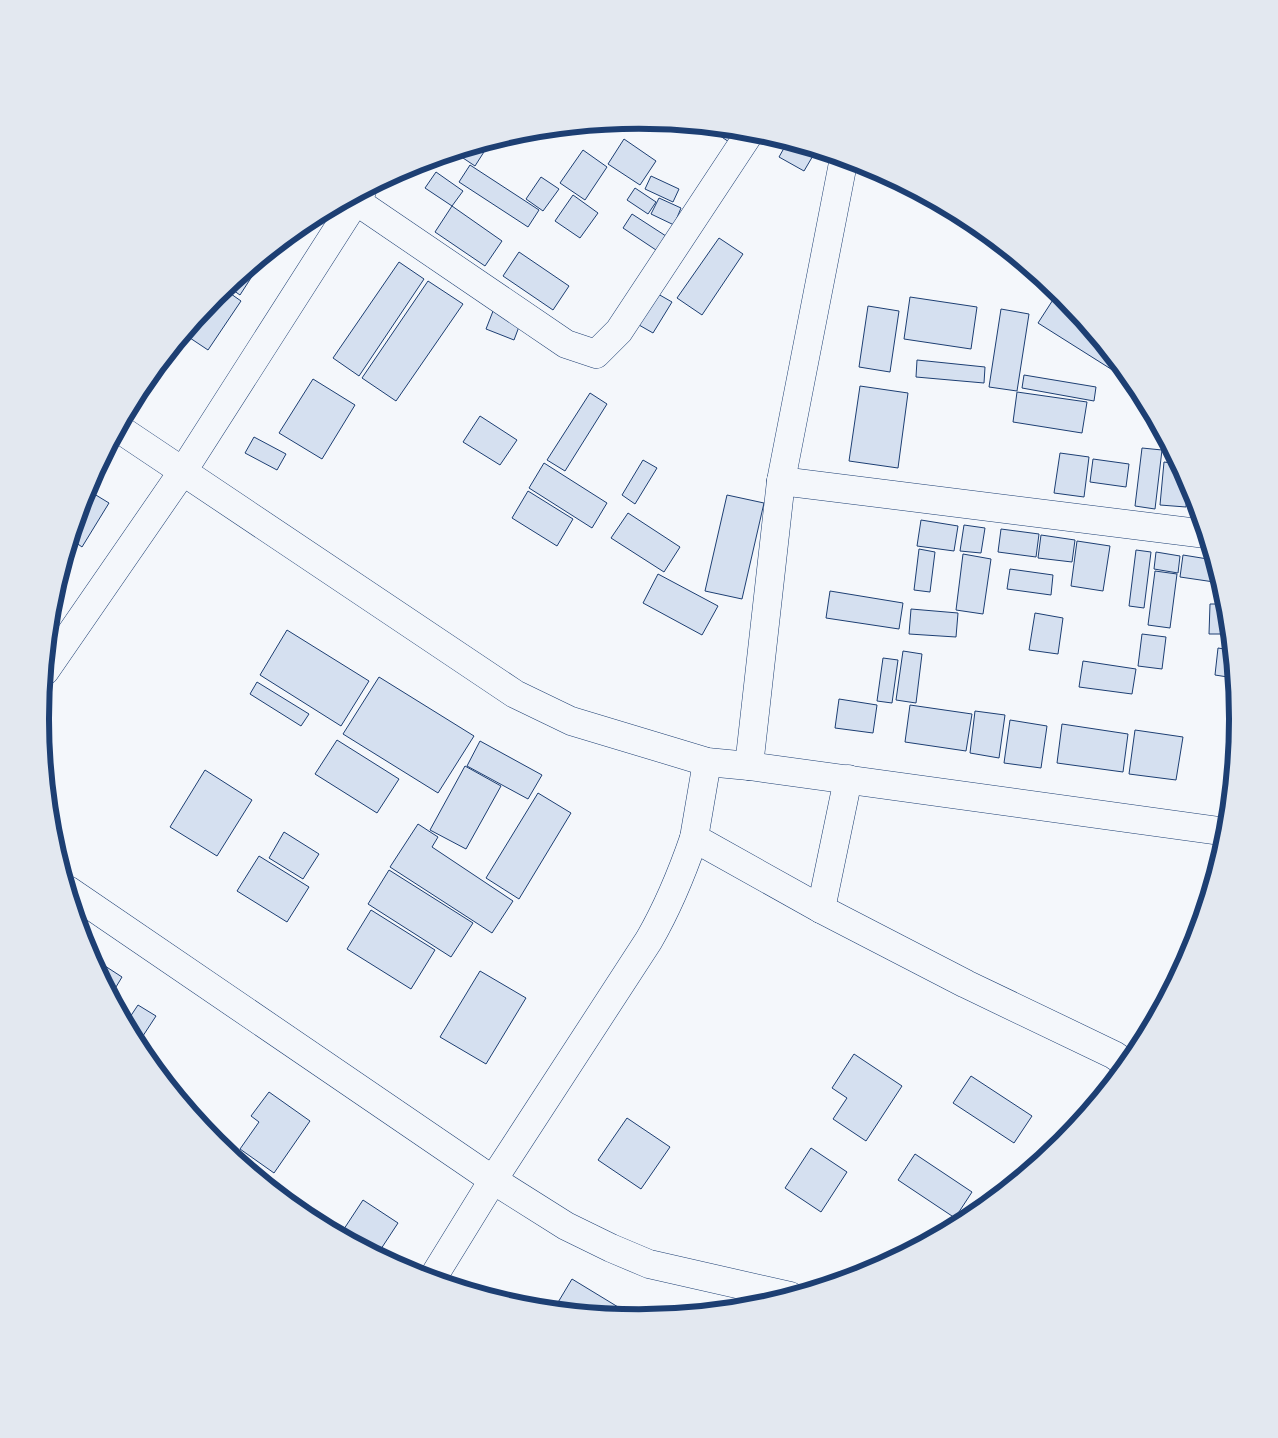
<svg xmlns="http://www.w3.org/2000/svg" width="1278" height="1438" font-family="Rubik,sans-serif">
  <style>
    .building { fill: #d5e0f0; stroke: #1d3f73 }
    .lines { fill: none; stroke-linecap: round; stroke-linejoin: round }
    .minor-casing { stroke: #1d3f73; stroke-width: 29 }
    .minor { stroke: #f4f7fb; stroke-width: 28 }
    .rim { fill: none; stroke: #1d3f73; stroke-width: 6 }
  </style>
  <rect width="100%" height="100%" fill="#f4f7fb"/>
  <g class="building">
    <path d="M707,127L741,130L732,144Z"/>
    <path d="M624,139L656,161L640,185L608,164Z"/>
    <path d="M788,141L798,144L814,154L804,171L779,157Z"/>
    <path d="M487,142L489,144L475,166L454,152Z"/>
    <path d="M583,150L607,167L585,200L560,183Z"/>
    <path d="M470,165L539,210L528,227L459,182Z"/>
    <path d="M436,172L463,191L452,206L425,188Z"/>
    <path d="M651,176L679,189L673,202L645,189Z"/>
    <path d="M541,177L559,189L543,211L526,199Z"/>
    <path d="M635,188L656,202L648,214L627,200Z"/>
    <path d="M573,195L598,213L580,238L555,221Z"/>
    <path d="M659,198L681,208L674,225L651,214Z"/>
    <path d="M452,206L502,241L485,266L435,232Z"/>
    <path d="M632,214L669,238L659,252L623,228Z"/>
    <path d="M719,238L743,254L702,315L677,298Z"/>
    <path d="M519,252L569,286L553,310L503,276Z"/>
    <path d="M399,262L424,279L359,376L333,358Z"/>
    <path d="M253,264L258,267L240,295L227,286Z"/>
    <path d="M428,281L463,304L396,401L362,378Z"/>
    <path d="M224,289L241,301L208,350L184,334L216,295Z"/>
    <path d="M651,290L672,302L653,333L632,321Z"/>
    <path d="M1058,292L1125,371L1122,376L1038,323Z"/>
    <path d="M910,297L977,307L971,349L904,339Z"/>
    <path d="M495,306L523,316L514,340L486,329Z"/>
    <path d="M868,306L899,311L890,372L859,367Z"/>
    <path d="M1001,309L1029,314L1017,391L989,387Z"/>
    <path d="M917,360L985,367L984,383L916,377Z"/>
    <path d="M1024,375L1096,387L1094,401L1022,388Z"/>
    <path d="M313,379L355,405L322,459L279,433Z"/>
    <path d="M860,386L908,393L898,468L849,461Z"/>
    <path d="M1017,392L1087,402L1082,433L1013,422Z"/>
    <path d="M590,393L607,404L565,471L547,460Z"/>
    <path d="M480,416L517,440L500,465L463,442Z"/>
    <path d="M254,437L286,454L277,470L245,453Z"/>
    <path d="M1142,448L1162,450L1155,509L1135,506Z"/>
    <path d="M1060,453L1089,457L1084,497L1054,493Z"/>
    <path d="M1093,459L1129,464L1126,487L1090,482Z"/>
    <path d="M643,460L657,468L635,504L622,495Z"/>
    <path d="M1164,462L1178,464L1188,481L1186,507L1160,505Z"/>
    <path d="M544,463L607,503L592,528L529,488Z"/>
    <path d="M86,489L109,503L82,547L71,539Z"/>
    <path d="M1192,489L1193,490L1198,507L1189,506Z"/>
    <path d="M528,491L573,519L557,546L512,518Z"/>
    <path d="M727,495L764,503L742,599L705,591Z"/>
    <path d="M628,513L680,547L664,572L611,538Z"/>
    <path d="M921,520L958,526L954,551L917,546Z"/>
    <path d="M964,525L985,528L981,553L960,551Z"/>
    <path d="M1001,529L1039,534L1036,557L998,552Z"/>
    <path d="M1041,535L1075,540L1072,562L1038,558Z"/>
    <path d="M1077,541L1110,546L1103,591L1071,586Z"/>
    <path d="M919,549L935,552L930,592L914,590Z"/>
    <path d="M1136,550L1151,552L1144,608L1129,606Z"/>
    <path d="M1156,552L1180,556L1178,573L1154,569Z"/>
    <path d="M963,554L991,559L983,614L956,610Z"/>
    <path d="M1183,555L1214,560L1221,583L1180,577Z"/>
    <path d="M1010,569L1053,575L1051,595L1007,589Z"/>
    <path d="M1155,571L1177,574L1170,628L1148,625Z"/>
    <path d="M658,574L718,606L702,635L643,603Z"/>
    <path d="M830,591L903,603L899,629L826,618Z"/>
    <path d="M1210,604H1224L1222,634H1209Z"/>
    <path d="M911,609L958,613L956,637L909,634Z"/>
    <path d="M1035,613L1063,618L1058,654L1029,650Z"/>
    <path d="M287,630L369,681L341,726L260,675Z"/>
    <path d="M1142,634L1166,637L1162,669L1138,666Z"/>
    <path d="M1218,648L1231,650L1234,678L1215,675Z"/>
    <path d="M903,651L922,654L916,703L896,700Z"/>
    <path d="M883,658L898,660L892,703L877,701Z"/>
    <path d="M1083,661L1136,669L1132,694L1079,687Z"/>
    <path d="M379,677L474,736L438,793L343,734Z"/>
    <path d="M1230,681H1234L1237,706L1227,704Z"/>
    <path d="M257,682L309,714L301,726L250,694Z"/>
    <path d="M839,699L877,705L873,733L835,728Z"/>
    <path d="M910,705L972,714L966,751L905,742Z"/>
    <path d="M975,711L1005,715L999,758L970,753Z"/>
    <path d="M1010,720L1047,726L1041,768L1004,763Z"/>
    <path d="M1062,724L1128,734L1123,772L1057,763Z"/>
    <path d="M1135,730L1183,737L1176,780L1129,774Z"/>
    <path d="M337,740L399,779L377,813L315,774Z"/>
    <path d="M480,741L542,775L528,799L467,766Z"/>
    <path d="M465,766L501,786L466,849L430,830Z"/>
    <path d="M205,770L252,800L217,856L170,827Z"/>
    <path d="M538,793L571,813L519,899L486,878Z"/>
    <path d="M418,824L438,837L432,847L513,901L492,933L390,867Z"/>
    <path d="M284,832L319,854L303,879L269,858Z"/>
    <path d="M259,856L309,887L287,922L237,891Z"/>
    <path d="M389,870L473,923L451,957L368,904Z"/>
    <path d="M371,910L435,950L411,989L347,949Z"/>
    <path d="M105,966L122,977L113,992L107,988L100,975Z"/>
    <path d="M480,971L526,998L486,1064L440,1037Z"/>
    <path d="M138,1005L156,1016L137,1045L126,1023Z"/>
    <path d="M854,1054L902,1086L866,1141L833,1119L847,1098L832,1088Z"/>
    <path d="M971,1076L1032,1116L1014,1143L953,1103Z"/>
    <path d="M269,1092L310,1121L274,1173L240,1149L259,1122L251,1116Z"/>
    <path d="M627,1118L670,1147L641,1189L598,1160Z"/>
    <path d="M216,1136L254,1163L249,1170L215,1142L213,1140Z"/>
    <path d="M811,1148L847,1172L821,1212L785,1188Z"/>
    <path d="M915,1154L972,1192L955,1218L898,1180Z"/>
    <path d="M363,1200L398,1223L377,1255L340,1235Z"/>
    <path d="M572,1279L623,1310L619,1316L554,1309Z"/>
  </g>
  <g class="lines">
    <defs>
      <g id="minor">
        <path d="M350,197L566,344L596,354L619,331L751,131"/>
        <path d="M118,428L515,694L571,721L707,762L749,766L1227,832"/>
        <path d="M781,481L1206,534"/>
        <path d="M45,671L183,471L362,191"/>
        <path d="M707,762L694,838L821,909L966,984L1114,1055L1127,1064"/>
        <path d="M749,766L781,481L844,158"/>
        <path d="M68,890L493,1180L566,1226L611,1248L649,1264L790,1296"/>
        <path d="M821,909L848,779"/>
        <path d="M432,1279L493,1180L649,940C668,907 682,873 694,838"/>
      </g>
    </defs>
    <use href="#minor" class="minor-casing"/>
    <use href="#minor" class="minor"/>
  </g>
  <path d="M0 0H1278V1438H0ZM49 719a590 590 0 1 1 1180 0a590 590 0 1 1-1180 0Z" fill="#e3e8f0" fill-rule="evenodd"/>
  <path class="rim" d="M49 719a590 590 0 1 1 1180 0a590 590 0 1 1-1180 0Z"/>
</svg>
